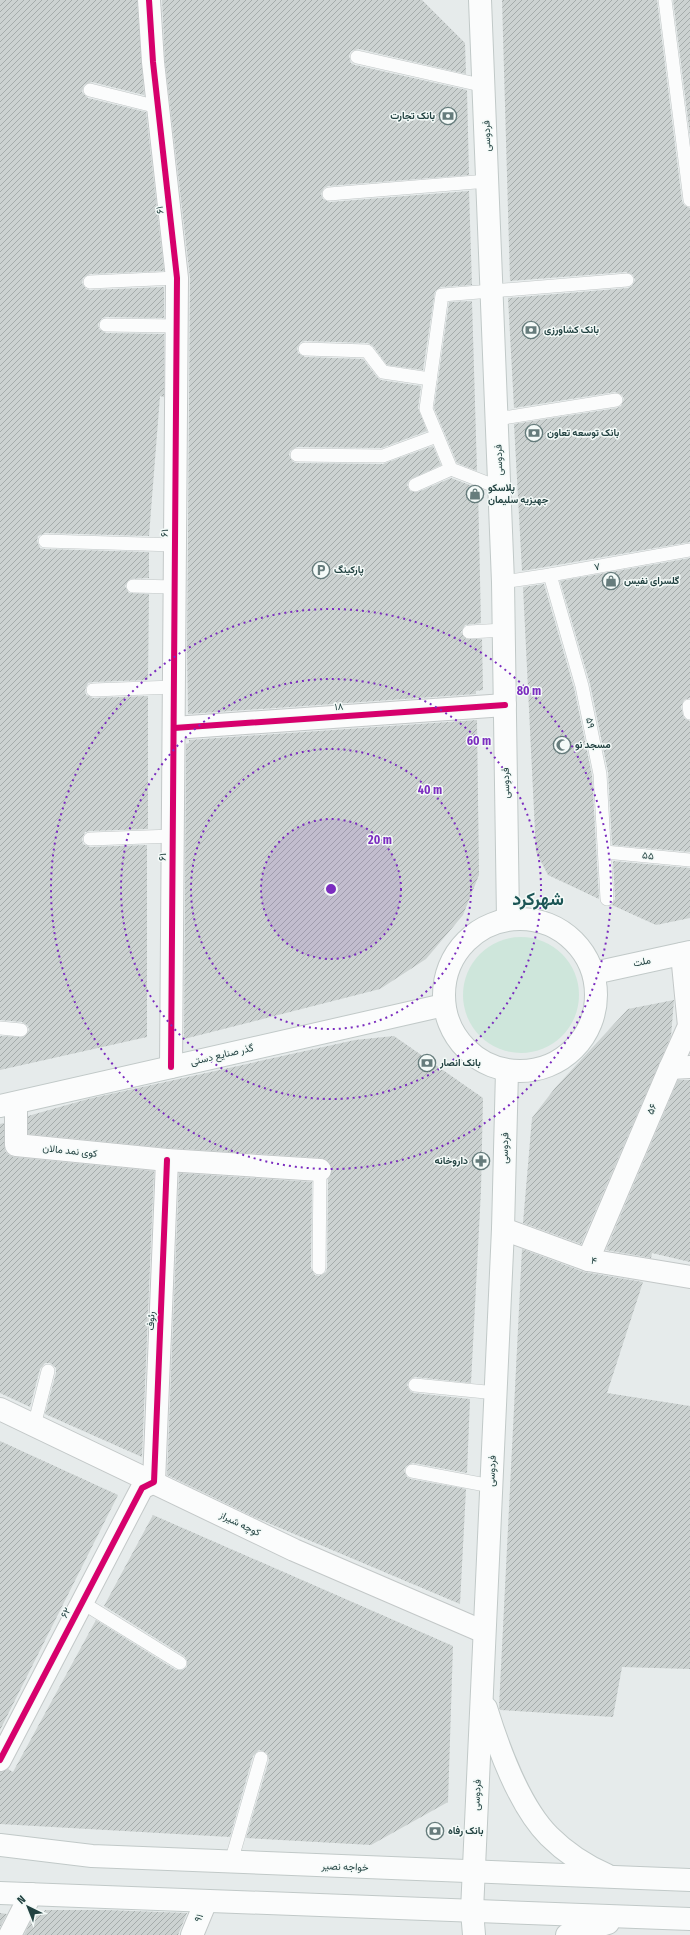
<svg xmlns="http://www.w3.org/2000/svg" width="690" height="1935" font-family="'Fira Sans Condensed',Vazirmatn,sans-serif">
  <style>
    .green { fill: #cee6db }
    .building { fill: url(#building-hatch) }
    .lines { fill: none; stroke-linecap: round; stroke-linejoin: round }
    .service-casing { stroke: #c3c8c8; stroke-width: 14 }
    .minor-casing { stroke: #c3c8c8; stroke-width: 24 }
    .secondary-casing { stroke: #c1c9c8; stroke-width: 24 }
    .service { stroke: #fbfcfc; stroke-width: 13 }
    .minor { stroke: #fbfcfc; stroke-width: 22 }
    .secondary { stroke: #fbfcfc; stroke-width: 22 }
    .cycleway-casing { stroke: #f4faf8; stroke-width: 8 }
    .cycleway { stroke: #d6006c; stroke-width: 6 }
    .ring { fill: none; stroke: #7b2cbf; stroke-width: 2; stroke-dasharray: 2 4 }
    .labels { text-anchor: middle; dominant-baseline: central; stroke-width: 3; stroke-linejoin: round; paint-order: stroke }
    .poi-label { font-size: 10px; font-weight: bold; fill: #214140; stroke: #f4faf8; text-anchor: start }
    .street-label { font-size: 10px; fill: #214140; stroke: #f4faf8 }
    .town-label { font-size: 18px; font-weight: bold; fill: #1b5555; stroke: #f4faf8 }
    .centre { fill: #7b2cbf; stroke: #f4faf8; stroke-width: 2 }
    .ring-label { font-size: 12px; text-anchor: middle; font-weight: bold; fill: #7b2cbf; stroke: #f4faf8; stroke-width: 3; stroke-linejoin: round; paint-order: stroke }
  </style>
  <defs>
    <pattern id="building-hatch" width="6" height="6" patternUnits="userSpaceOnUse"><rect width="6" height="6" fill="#ccd2d1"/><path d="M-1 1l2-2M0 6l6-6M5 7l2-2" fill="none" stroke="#a5acab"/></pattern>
  </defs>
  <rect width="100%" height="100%" fill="#e6ebeb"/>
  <circle class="green" cx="521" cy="995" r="58"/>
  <g class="building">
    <path d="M0,0H137L144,95L92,82L84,85L82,92L88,98L146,112L164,271L90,274L83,278L82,283L86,289L90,290L164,287V318L106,317L102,318L98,324L99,329L106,333L164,334V397L160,396L149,536L45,533L38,536L37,541L40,548L45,549L149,552V578L130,579L125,586L129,593L149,594L148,680L93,682L88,683L85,690L86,695L93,698L148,696V829L90,831L85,832L82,839L83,844L90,847L147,845V1037L0,1070V1036L24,1037L29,1030L28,1026L22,1022L0,1020Z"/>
    <path d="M162,0H422L465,43L466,74L359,49L351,51L349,56L351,63L355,65L467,90L469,175L328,186L324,188L321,194L323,199L330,202L469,191L472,285L441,287L435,291L423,370L387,365L373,346L368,343L305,341L301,342L297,348L298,353L305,357L363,359L377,377L381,380L421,386L418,408L427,431L382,448L297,447L290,451L289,455L293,462L297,463L383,464L433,446L441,465L409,480L407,485L410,491L418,492L451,478L478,488L481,623L465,625L461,632L466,639H482L483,690L476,691V694L188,714L187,648L190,278L165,61Z"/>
    <path d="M502,0H657L682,201L684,205L690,208V542L522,571L514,424L617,408L621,406L624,399L622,395L615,392L514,408L508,298L628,288L632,286L635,280L633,275L626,272L510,281Z"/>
    <path d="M673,0H690V136Z"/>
    <path d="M472,301L477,471L457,463L434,408L449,302Z"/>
    <path d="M690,558V698L684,700L681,707L684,718L690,721V852L612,845L608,772L590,684L560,581Z"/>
    <path d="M544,584L574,688L592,775L599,899L548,875L536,852L523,587Z"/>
    <path d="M477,720L479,875L463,915L426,959L380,989L184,1039L186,744L189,743V740Z"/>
    <path d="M613,861L690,868V918L656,925L612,905L615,899Z"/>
    <path d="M674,1000L671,1036L581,1244L523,1223L532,1118L555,1088L628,1009Z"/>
    <path d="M394,1036L483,1098L481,1190L471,1383L415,1377L409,1380L407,1385L410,1391L414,1393L470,1399L467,1473L413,1463L406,1466L404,1470L407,1477L411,1479L466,1489L460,1604L254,1517L167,1475L179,1173L312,1182L311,1268L315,1275L319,1276L326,1272L327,1268L328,1179L332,1170L331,1165L327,1160L321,1158L168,1148L28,1134V1116L88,1099L355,1040Z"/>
    <path d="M678,1080H690V1262L652,1253L651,1258L606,1250Z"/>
    <path d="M4,1123L5,1151L9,1155L14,1157L154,1171L142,1457L45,1414L56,1373V1368L50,1363H45L40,1369L30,1407L0,1393V1124Z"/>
    <path d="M522,1249L584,1272L643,1282L607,1393L690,1406V1669L622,1667L613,1717L500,1710L499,1707Z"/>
    <path d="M0,1441L118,1495L0,1730Z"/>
    <path d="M153,1515L453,1646L448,1802L371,1845L246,1838L269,1760L267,1753L259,1750L253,1756L230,1837L0,1824V1772L8,1769L13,1772L96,1620L176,1670H183L187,1667V1660L184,1656L104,1606Z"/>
    <path d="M45,1910H107L187,1913L178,1935H24L34,1915H42Z"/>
    <path d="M0,1913L7,1914L0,1927Z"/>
  </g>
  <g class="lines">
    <defs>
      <g id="service">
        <path d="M665,0L690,200"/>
        <path d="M357,57L485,86"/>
        <path d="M90,90L158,107"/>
        <path d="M329,194L488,181"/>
        <path d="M90,282L177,278"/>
        <path d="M106,325L177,326"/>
        <path d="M305,349L367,351L383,372L430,379"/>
        <path d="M497,419L616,400"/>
        <path d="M297,455L383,456L437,436"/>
        <path d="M415,485L451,469"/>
        <path d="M500,488L451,469L426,409L442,295L627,280"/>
        <path d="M45,541L175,545"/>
        <path d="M550,575L582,686L600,774L607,899"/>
        <path d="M503,582L550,575L690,550"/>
        <path d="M133,586L175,587"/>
        <path d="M469,632L504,630"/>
        <path d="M93,690L174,687"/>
        <path d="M689,706L690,713"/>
        <path d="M90,839L173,836"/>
        <path d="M605,852L690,860"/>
        <path d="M0,1028L21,1030"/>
        <path d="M319,1268L320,1170"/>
        <path d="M415,1385L496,1393"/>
        <path d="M34,1426L48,1371"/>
        <path d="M412,1471L491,1486"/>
        <path d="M83,1603L180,1663"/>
        <path d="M231,1862L261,1758"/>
      </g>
      <g id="minor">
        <path d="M149,0L153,62L177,278L171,1067"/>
        <path d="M174,728L505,705"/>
        <path d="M670,1068L690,1067"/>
        <path d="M16,1103V1145L167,1160L320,1170"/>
        <path d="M503,1229L588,1260L690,1277"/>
        <path d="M588,1260L670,1068L689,1026L682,954"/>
        <path d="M0,1409L294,1550L484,1632"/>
        <path d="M0,1760L142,1488L154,1482L167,1160"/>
        <path d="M10,1935L31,1894"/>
        <path d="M192,1935L206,1901"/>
      </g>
      <g id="secondary">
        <path d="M480,0L503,582L508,919"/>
        <circle cx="520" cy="995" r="76"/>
        <path d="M594,973L690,952"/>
        <path d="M0,1106L444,1005"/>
        <path d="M486,1708C498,1747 520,1807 549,1836C565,1852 586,1866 607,1875"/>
        <path d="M0,1845L92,1856L690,1880"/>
        <path d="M0,1893L690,1919"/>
        <path d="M474,1935L472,1911L503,1229L507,1071"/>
        <path d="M567,1935L608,1923"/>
      </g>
    </defs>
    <use href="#service" class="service-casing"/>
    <use href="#minor" class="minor-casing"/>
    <use href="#secondary" class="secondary-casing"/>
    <use href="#service" class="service"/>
    <use href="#minor" class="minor"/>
    <use href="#secondary" class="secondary"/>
    <defs>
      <g id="cycleway">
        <path d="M149,0L153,62L177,278L171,1067"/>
        <path d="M174,728L505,705"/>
        <path d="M0,1760L142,1488L154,1482L167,1160"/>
      </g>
    </defs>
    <use href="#cycleway" class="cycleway-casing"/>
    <use href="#cycleway" class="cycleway"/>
  </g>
  <circle cx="331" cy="889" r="70" fill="#7b2cbf" fill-opacity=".12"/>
  <g class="ring">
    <circle cx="331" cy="889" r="70"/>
    <circle cx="331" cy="889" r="140"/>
    <circle cx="331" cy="889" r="210"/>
    <circle cx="331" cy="889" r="280"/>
  </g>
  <defs>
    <symbol id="bank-ring" viewBox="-11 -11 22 22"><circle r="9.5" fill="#f4faf8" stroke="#667c7c" stroke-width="1.5"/><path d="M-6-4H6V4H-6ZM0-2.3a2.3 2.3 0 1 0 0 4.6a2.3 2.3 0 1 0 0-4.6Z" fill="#667c7c"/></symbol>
    <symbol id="shop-ring" viewBox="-11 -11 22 22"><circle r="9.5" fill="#f4faf8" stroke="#667c7c" stroke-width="1.5"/><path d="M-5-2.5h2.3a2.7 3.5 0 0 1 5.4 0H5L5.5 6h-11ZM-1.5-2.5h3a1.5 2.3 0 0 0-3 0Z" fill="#667c7c"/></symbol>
    <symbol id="parking-ring" viewBox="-11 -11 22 22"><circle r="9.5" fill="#f4faf8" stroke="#667c7c" stroke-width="1.5"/><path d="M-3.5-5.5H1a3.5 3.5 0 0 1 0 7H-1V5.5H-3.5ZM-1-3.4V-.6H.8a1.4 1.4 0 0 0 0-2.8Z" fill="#667c7c"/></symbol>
    <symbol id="mosque-ring" viewBox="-11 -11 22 22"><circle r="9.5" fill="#f4faf8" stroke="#667c7c" stroke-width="1.5"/><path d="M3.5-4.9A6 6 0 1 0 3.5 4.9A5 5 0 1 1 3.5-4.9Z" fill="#667c7c"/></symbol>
    <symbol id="pharmacy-ring" viewBox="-11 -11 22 22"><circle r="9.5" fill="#f4faf8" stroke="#667c7c" stroke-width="1.5"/><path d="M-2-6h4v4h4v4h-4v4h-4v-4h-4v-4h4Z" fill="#667c7c"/></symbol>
  </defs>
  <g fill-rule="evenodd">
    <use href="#bank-ring" x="438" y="106" width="20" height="20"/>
    <use href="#bank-ring" x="521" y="320" width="20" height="20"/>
    <use href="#bank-ring" x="524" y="423" width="20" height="20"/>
    <use href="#shop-ring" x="465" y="484" width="20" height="20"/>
    <use href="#parking-ring" x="311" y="560" width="20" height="20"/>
    <use href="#shop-ring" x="601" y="571" width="20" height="20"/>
    <use href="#mosque-ring" x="552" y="735" width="20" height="20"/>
    <use href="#bank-ring" x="417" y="1053" width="20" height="20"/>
    <use href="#pharmacy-ring" x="471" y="1151" width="20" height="20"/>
    <use href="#bank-ring" x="425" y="1821" width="20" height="20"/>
  </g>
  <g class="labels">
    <g class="poi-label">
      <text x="435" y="116" text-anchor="end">بانک تجارت</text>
      <text x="544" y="330">بانک کشاورزی</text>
      <text x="547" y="433">بانک توسعه تعاون</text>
      <text x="488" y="488">پلاسکو<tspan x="488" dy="12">جهیزیه سلیمان</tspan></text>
      <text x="334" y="570">پارکینگ</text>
      <text x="624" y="581">گلسرای نفیس</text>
      <text x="575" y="745">مسجد نو</text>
      <text x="440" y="1063">بانک انصار</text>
      <text x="468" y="1161" text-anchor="end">داروخانه</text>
      <text x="448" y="1831">بانک رفاه</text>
    </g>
    <g class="street-label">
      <text transform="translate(487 136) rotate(-92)">فردوسی</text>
      <text transform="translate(160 210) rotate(-96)">۶۱</text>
      <text transform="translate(499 460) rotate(-92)">فردوسی</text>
      <text transform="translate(165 533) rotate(-90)">۶۱</text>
      <text transform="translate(597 567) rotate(-10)">۷</text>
      <text transform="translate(339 707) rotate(-4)">۱۸</text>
      <text transform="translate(590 723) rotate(79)">۵۹</text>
      <text transform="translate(506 783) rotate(-91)">فردوسی</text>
      <text transform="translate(648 856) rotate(6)">۵۵</text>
      <text transform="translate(163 857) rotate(-90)">۶۱</text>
      <text transform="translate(642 962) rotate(-12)">ملت</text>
      <text transform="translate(222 1055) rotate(-13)">گذر صنایع دستی</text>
      <text transform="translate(652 1109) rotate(-67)">۵۶</text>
      <text transform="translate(505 1148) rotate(-89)">فردوسی</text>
      <text transform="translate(70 1151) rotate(6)">کوی نمد مالان</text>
      <text transform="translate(594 1261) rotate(11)">۴</text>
      <text transform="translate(151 1321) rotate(-88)">رئوف</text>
      <text transform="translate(492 1471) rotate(-87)">فردوسی</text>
      <text transform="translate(240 1524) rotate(26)">کوچه شیراز</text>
      <text transform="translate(66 1613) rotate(-62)">۶۲</text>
      <text transform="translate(477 1795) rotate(-87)">فردوسی</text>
      <text transform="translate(345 1867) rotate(2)">خواجه نصیر</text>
      <text transform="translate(199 1918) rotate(-68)">۹۱</text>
    </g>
    <g class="town-label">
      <text x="538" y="899">شهرکرد</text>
    </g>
  </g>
  <circle cx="331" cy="889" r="6" class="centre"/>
  <g class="ring-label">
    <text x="529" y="695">80 m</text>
    <text x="479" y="745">60 m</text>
    <text x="430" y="794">40 m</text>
    <text x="380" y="844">20 m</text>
  </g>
  <g transform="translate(28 1907) rotate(317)" stroke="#f4faf8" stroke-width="3" paint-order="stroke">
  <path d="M0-3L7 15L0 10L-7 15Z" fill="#214140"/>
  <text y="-6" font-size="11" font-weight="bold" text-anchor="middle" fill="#214140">N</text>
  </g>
</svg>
